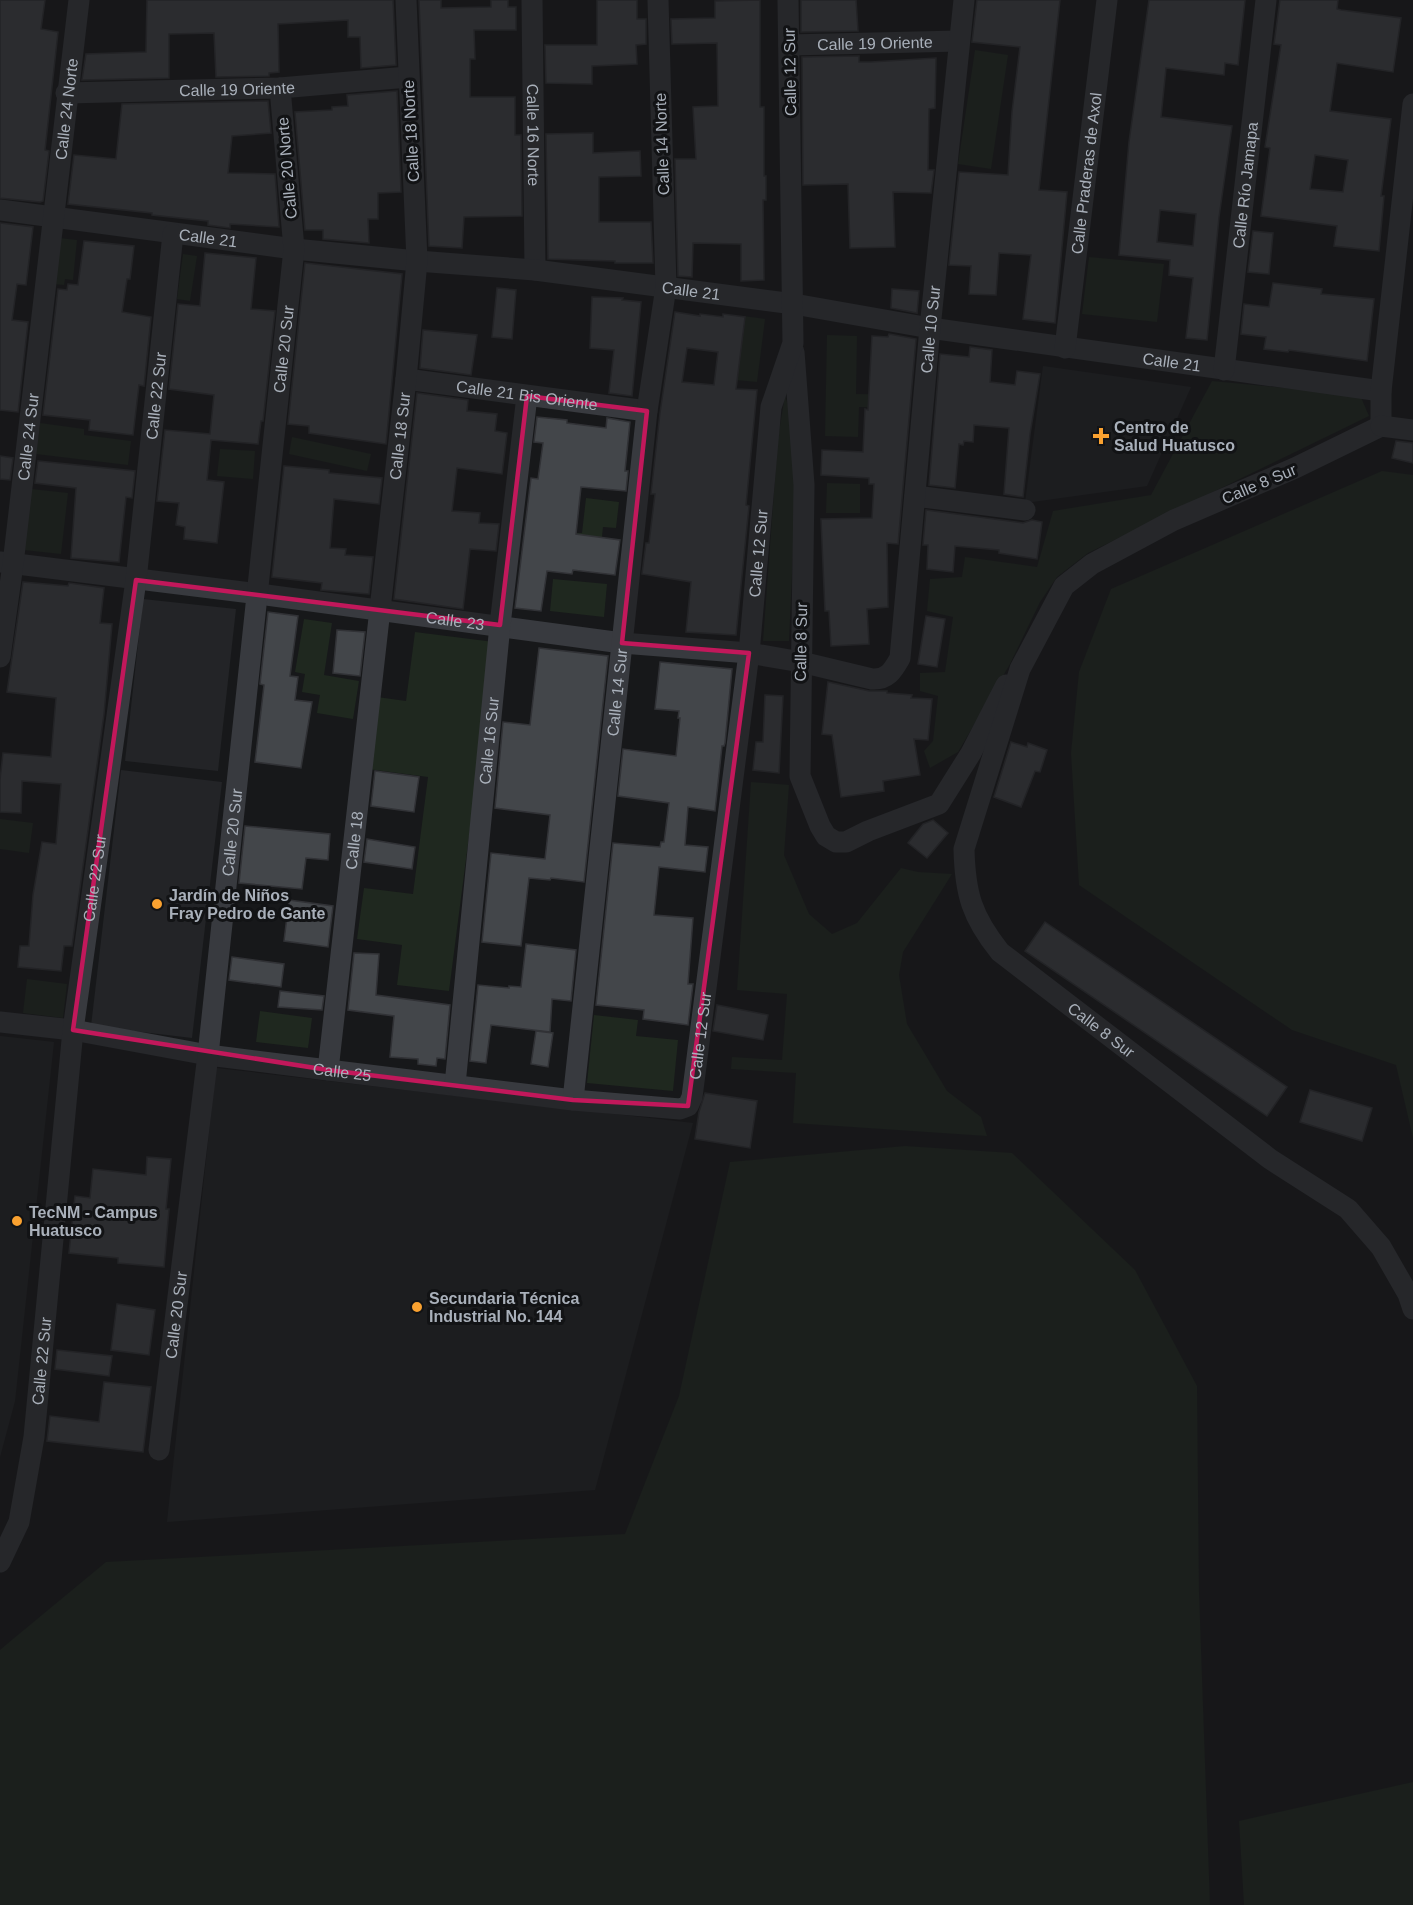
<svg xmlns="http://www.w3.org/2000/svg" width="1413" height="1905" font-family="Helvetica,sans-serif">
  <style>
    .built { fill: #232427 }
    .green { fill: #1f281f }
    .building { fill: #43464a; stroke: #313236; stroke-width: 1.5; fill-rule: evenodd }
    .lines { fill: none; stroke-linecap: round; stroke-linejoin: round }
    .minor { stroke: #383a3f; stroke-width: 21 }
    .marked { fill: none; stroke: #c2185b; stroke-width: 4.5; stroke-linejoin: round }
    .poi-dot { fill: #f9a130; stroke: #121315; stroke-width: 2 }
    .labels { text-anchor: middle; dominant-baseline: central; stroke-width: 6; stroke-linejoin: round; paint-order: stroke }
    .street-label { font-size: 16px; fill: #a9b0ba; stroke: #121315 }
    .poi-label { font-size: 16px; font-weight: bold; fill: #a9b0ba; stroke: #121315; text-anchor: start }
  </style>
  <rect width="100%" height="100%" fill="#17181a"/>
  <g class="built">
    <path d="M1043,366L1191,387L1147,486L1025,503Z"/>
    <path d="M143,599L236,609L218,771L125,761Z"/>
    <path d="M121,770L222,782L192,1038L91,1026Z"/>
    <path d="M0,1036L54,1042L15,1401L0,1457Z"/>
    <path d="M216,1068L693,1123L595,1490L167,1522Z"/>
  </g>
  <g class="green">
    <path d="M975,50L1008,55L991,169L958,164Z"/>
    <path d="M59,238L77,240L73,280L65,279L64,285L53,284Z"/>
    <path d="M183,254L197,256L190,301L177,299Z"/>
    <path d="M1089,257L1164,264L1157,322L1082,314Z"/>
    <path d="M743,316L765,319L757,382L736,380Z"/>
    <path d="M827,335L857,336L856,394L909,395V408L859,407L858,437L825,436Z"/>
    <path d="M1212,381L1360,395L1369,416L1088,553L1057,577L1040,602L1010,664L958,752L930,768L924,751L933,741L938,696L920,691V673L945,672L953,617L927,611L930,579L962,577L965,557L1037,567L1053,511L1151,495Z"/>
    <path d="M785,395L791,416L796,485L789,641H763L778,438Z"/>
    <path d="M40,423L84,429V435L131,441L128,465L36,454Z"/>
    <path d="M292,437L371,454L367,471L289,454Z"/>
    <path d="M220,449L255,451L253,479L217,476Z"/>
    <path d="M1382,471L1413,475V1138L1396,1065L1292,1030L1079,885L1071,753L1079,672L1111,589Z"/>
    <path d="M827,483L860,484V513H826Z"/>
    <path d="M31,489L68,493L61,554L24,550Z"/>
    <path d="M586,498L619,502L616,528L603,527L601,546L574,543L575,533H582Z"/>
    <path d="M553,579L607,584L604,617L550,611Z"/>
    <path d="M304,619L332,623L324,675L359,681L353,719L317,713L320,695L302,692L305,674L295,672Z"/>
    <path d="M415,632L494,642L449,991L397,985L402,945L357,939L364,888L413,894L428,777L368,769L377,697L406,701Z"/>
    <path d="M751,782L789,785L784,855L809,914L832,934L857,923L901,868L918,872L952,874L903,952L899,975L907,1024L947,1091L981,1117L987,1136L793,1123L796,1073L731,1069L732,1057L782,1060L787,994L737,990Z"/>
    <path d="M0,819L33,823L29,853L0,849Z"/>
    <path d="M27,979L67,984L63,1018L23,1013Z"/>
    <path d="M260,1011L312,1018L308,1048L256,1042Z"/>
    <path d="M594,1015L638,1020L636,1036L678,1040L673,1091L587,1083Z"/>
    <path d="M905,1146L1012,1153L1135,1270L1197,1386L1199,1592L1210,1905H0V1650L7,1644L106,1562L625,1534L679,1396L730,1162Z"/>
    <path d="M1413,1782V1905H1244L1239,1821Z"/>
  </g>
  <g class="building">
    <path d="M0,0H45L41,29L58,32L45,150L49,151L43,201L40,202L0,198Z"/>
    <path d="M147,0H393L396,65L361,68L360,37H348V20L278,24L279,72L269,73V76L216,77L214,33L169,34V78L82,80L86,54L146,52Z"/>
    <path d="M419,0H441V8L491,7V0H508V7H516V30H474L475,59H470V97H515V135H521L522,216L464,217L462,248L429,246Z"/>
    <path d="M597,0H637V19H646V44L636,45L637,64L592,66V84L546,83L545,45H597Z"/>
    <path d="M760,0V107H764V176H766V200H763L764,280L741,281V244L693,243L692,277L678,276L675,159H696L693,107L718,106L717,43L672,44L671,19L715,18V1Z"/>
    <path d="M801,0H856L858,31L801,32Z"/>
    <path d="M977,0H1060L1039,190L1067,192L1055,323L1023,319L1031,255L999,253L996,295L969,294L971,266L949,265L959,172L1008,175L1012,112L1020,47L972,42Z"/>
    <path d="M1149,0H1245L1238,65L1225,63L1224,75L1166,68L1161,117L1232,126L1219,217L1207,340L1186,338L1193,278L1169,275L1170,260L1119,255L1129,142ZM1160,210L1196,214L1193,246L1157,242Z"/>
    <path d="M1280,0H1338L1337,9L1341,10L1401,18L1393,72L1337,63L1330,111L1391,119L1381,196H1384L1379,251L1334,246L1337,226L1261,216L1270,148L1265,147L1281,45L1274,44ZM1315,155L1348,160L1343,192L1310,189Z"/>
    <path d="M859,56V62H871L936,58L935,108L929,109L928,170H934L931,193L893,192L895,247L850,248L848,184L803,185L802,57Z"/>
    <path d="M397,91L401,192L378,193V219H368L369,243L323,239V230H305L295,112L332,110V107L348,106L347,95Z"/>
    <path d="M268,101L271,133L232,136L228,173L275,174L279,227L230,224V228L208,225V221L152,215V213L68,204L74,155L116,159L122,104Z"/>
    <path d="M593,133V153L640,151L641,176L599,177V222H651L653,263H615V261L548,259L546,134Z"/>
    <path d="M0,223L33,227L26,285L17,284L12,320L28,322L18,412L0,410Z"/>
    <path d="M1253,231L1273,233L1269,274L1248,272Z"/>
    <path d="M84,241L134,246L130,279H127L122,312L151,317L144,386L139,385L133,435L89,430L90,420L43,415L58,289L67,290L68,284L78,285Z"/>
    <path d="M205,253L256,258L251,309L275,311L263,421H261L258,444L211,440L207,480L224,482L217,543L184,539L185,527L176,525L179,503L157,501L165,430L210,434L214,395L169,389L178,304L200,306Z"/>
    <path d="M305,263L402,274L386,444L309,433V426L288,424Z"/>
    <path d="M1273,283L1322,289L1321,294L1374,299L1367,361L1289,350L1288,352L1264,349L1266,337L1241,334L1244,304L1269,307Z"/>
    <path d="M497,288L516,290L512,339L492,337Z"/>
    <path d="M892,289L919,291L917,313L891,308Z"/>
    <path d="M592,297L623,298L622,300L641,302L632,396L609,393L614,350L590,348Z"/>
    <path d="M675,312L700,316V314L723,317V314L745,317L736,389L757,390L746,505L749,506L736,635L686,632L691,582L642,574L646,543H649L655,494H651L660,413ZM687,348L718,352L714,385L682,382Z"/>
    <path d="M423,330L477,335L471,375L420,368Z"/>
    <path d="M889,334L916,339L898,544L887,543L888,607L867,609L869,644L831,646L829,611H825L821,519L872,518L874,484H869V478L821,475L822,450L863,452L865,409L868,410L872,336L888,337Z"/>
    <path d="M970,347L992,350L990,382L1015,385L1017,371L1040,374L1030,434L1023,497L1004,494L1009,428L974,425L973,442L964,441L963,445L959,444L955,488L929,485L940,354L969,357Z"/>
    <path d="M417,393L468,400L467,411L497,414L495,431L507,433L502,474L457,468L452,511L480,513L479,523L499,524L496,551L470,549L463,609L394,599Z"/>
    <path d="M537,417L567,420V423L606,428L607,418L630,422L625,471H628L626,491L581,487L576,534L620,540L615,575L573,570L572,574L547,571L541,611L515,608L531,478L538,479L543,443L534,442Z"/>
    <path d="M1396,441L1413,443V463L1392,458Z"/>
    <path d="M0,456L13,458L10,480L0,479Z"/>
    <path d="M38,461L135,471L132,498L126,497L119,562L71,558L76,488L35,483Z"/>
    <path d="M284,466L329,470V473L382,478L379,504L334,499L330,548L346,549L345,555L373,557L369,594L321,590L322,583L272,577Z"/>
    <path d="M926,510L1023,523L1032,520L1042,522L1037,559L999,553V550L955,546L953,572L927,569L928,545H923Z"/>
    <path d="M23,582L68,586L69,583L104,588L100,623L112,624L104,714L72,946H64L61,971L18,967L20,946H29L33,895L42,842L56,844L61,784L22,781L21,813L0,812V780L3,753L51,757L56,698L7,692Z"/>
    <path d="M268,612L298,616L290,676L298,677L295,700L312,702L301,768L255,762L264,685L260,684Z"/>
    <path d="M926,616L945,619L937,667L918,664Z"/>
    <path d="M337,630L365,632L360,676L333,673Z"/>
    <path d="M539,648L608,656L584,882L551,878L550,880L529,878L521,946L482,942L491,853L545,859L550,815L495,808L503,722L530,725Z"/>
    <path d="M660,662L732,669L725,743L724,746H722L715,811L688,807L685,845L708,847L705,872L659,867L654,915L693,918L688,984H693L688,1025L643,1019L644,1010L596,1005L613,843L660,847L661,842H664L669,803L618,796L623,749L676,756L680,718H678L679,711L655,709Z"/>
    <path d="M828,682L869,691H887V693L912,695L911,698L932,699L928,740L914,739L920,775L883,781L884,791L841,797L832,735L822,734Z"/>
    <path d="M765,695L783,696L779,773L753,770L756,742H763Z"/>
    <path d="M1011,742L1027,747L1028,743L1047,750L1040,772L1035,771L1021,807L994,797Z"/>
    <path d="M375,771L419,777L414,812L371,806Z"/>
    <path d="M933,820L948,833L927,858L908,843L923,824Z"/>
    <path d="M245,826L330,834L328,860L306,858L302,889L239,883Z"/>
    <path d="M367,839L415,847L412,869L364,862Z"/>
    <path d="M289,900L333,906L328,947L284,941Z"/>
    <path d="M1045,922L1287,1087L1267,1116L1025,951Z"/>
    <path d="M526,944L576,950L571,1001L552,999L550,1032L491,1025L486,1063L470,1061L478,985L509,988V986L521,987Z"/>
    <path d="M354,953L379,954L376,995L450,1005L445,1059L437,1058L436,1066L418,1064V1059L390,1057L394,1016L348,1010Z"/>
    <path d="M232,957L284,964L281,987L229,980Z"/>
    <path d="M280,991L324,996L322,1010L278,1007Z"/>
    <path d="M717,1005L768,1015L763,1040L713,1031Z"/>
    <path d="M536,1031L553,1033L548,1067L531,1064Z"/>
    <path d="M1310,1090L1372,1108L1362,1141L1300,1122Z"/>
    <path d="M705,1093L757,1101L750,1148L695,1139L699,1112Z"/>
    <path d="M147,1157L171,1159L166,1209H169L164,1267L118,1263V1258L69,1253L75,1196L90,1198L93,1169L146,1175Z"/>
    <path d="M117,1304L155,1310L149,1355L111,1350Z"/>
    <path d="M57,1350L112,1356L109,1376L55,1369Z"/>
    <path d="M104,1382L151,1387L143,1452L47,1441L50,1416L99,1422Z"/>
  </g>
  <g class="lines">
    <g class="minor">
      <path id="s1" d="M532,0L535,270"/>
      <path id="s2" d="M789,45L959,41"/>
      <path id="s3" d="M66,93L280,88L408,77"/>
      <path id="s4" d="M0,210L294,249L417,261L535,270L794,304L930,328L1381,391"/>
      <path id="s5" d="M1065,348L1107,0"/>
      <path d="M794,352L804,485L800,776L820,826L826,836L836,842H846L868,831L939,804L971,753L1006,685"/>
      <path id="s6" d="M1224,370L1266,0"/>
      <path id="s7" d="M406,379L647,411"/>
      <path id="s8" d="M1381,426L1295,468L1174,520L1092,564L1064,586L1020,669L964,849C965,894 972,917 1000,952L1270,1159L1348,1209L1381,1247L1408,1294L1413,1309"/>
      <path d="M1381,426V391L1413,104"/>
      <path d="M1381,426L1413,430"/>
      <path d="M915,496L1025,510"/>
      <path id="s9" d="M0,562L259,594L622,643L749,653L801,662L872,679C888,680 893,670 900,658L930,328L964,0"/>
      <path id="s10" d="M0,657L13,564L79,0"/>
      <path id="s11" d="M0,1022L73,1030L208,1055L328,1070L573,1100L680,1109L688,1106L692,1097L749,653L771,407L793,343L788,0"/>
      <path id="s12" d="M328,1070L406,379L417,261L406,0"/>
      <path id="s13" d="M455,1085L500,625L527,396"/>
      <path id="s14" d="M573,1100L647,411L666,287L658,0"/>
      <path id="s15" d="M159,1450L208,1055L294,249L280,88"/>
      <path id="s16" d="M0,1562L19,1522L34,1437L73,1030L136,580L173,234"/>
    </g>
  </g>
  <path d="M0 0H1413V1905H0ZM527,396L647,411L622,643L749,653L688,1106L573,1100L328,1070L73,1030L136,580L500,625Z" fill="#17181a" fill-opacity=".55" fill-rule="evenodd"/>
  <path class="marked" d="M527,396L647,411L622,643L749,653L688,1106L573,1100L328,1070L73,1030L136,580L500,625Z"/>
  <g class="poi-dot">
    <path d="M1098 427h6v6h6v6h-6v6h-6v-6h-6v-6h6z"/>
    <circle cx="157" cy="904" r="6"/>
    <circle cx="17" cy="1221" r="6"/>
    <circle cx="417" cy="1307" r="6"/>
  </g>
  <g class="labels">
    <g class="street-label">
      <text stroke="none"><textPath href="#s2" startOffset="86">Calle 19 Oriente</textPath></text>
      <text transform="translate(790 72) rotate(-91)">Calle 12 Sur</text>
      <text stroke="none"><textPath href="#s3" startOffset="171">Calle 19 Oriente</textPath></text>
      <text stroke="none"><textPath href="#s10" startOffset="552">Calle 24 Norte</textPath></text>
      <text transform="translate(411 131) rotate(-93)">Calle 18 Norte</text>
      <text stroke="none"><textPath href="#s1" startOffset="135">Calle 16 Norte</textPath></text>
      <text transform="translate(662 144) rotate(-92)">Calle 14 Norte</text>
      <text transform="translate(287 168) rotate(-95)">Calle 20 Norte</text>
      <text stroke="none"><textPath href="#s5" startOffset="176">Calle Praderas de Axol</textPath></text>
      <text stroke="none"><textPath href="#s6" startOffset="186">Calle Río Jamapa</textPath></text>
      <text stroke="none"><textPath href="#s4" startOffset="210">Calle 21</textPath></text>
      <text stroke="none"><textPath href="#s4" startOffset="696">Calle 21</textPath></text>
      <text stroke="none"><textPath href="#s9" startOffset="1248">Calle 10 Sur</textPath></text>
      <text stroke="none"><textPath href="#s15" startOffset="1108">Calle 20 Sur</textPath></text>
      <text stroke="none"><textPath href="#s4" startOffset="1182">Calle 21</textPath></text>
      <text stroke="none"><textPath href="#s16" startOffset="1179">Calle 22 Sur</textPath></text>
      <text stroke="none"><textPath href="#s7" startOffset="122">Calle 21 Bis Oriente</textPath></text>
      <text stroke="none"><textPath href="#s12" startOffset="638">Calle 18 Sur</textPath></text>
      <text stroke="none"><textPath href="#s10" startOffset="222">Calle 24 Sur</textPath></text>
      <text transform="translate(1259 484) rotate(-23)">Calle 8 Sur</text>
      <text stroke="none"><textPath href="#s11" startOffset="1252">Calle 12 Sur</textPath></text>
      <text stroke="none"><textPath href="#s9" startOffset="459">Calle 23</textPath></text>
      <text transform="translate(801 642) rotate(-89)">Calle 8 Sur</text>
      <text stroke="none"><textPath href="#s14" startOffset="410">Calle 14 Sur</textPath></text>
      <text stroke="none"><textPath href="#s13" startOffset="346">Calle 16 Sur</textPath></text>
      <text stroke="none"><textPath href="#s15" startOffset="622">Calle 20 Sur</textPath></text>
      <text stroke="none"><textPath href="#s12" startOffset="231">Calle 18</textPath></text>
      <text stroke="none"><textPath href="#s16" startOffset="693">Calle 22 Sur</textPath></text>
      <text stroke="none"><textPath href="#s8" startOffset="878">Calle 8 Sur</textPath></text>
      <text stroke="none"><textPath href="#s11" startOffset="766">Calle 12 Sur</textPath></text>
      <text stroke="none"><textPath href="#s11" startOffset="346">Calle 25</textPath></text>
      <text stroke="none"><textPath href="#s15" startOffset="136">Calle 20 Sur</textPath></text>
      <text stroke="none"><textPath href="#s16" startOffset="207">Calle 22 Sur</textPath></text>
    </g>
    <g class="poi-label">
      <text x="1114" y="427">Centro de<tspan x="1114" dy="18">Salud Huatusco</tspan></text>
      <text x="169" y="895">Jardín de Niños<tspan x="169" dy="18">Fray Pedro de Gante</tspan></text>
      <text x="29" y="1212">TecNM - Campus<tspan x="29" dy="18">Huatusco</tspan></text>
      <text x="429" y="1298">Secundaria Técnica<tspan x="429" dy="18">Industrial No. 144</tspan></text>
    </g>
  </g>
</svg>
